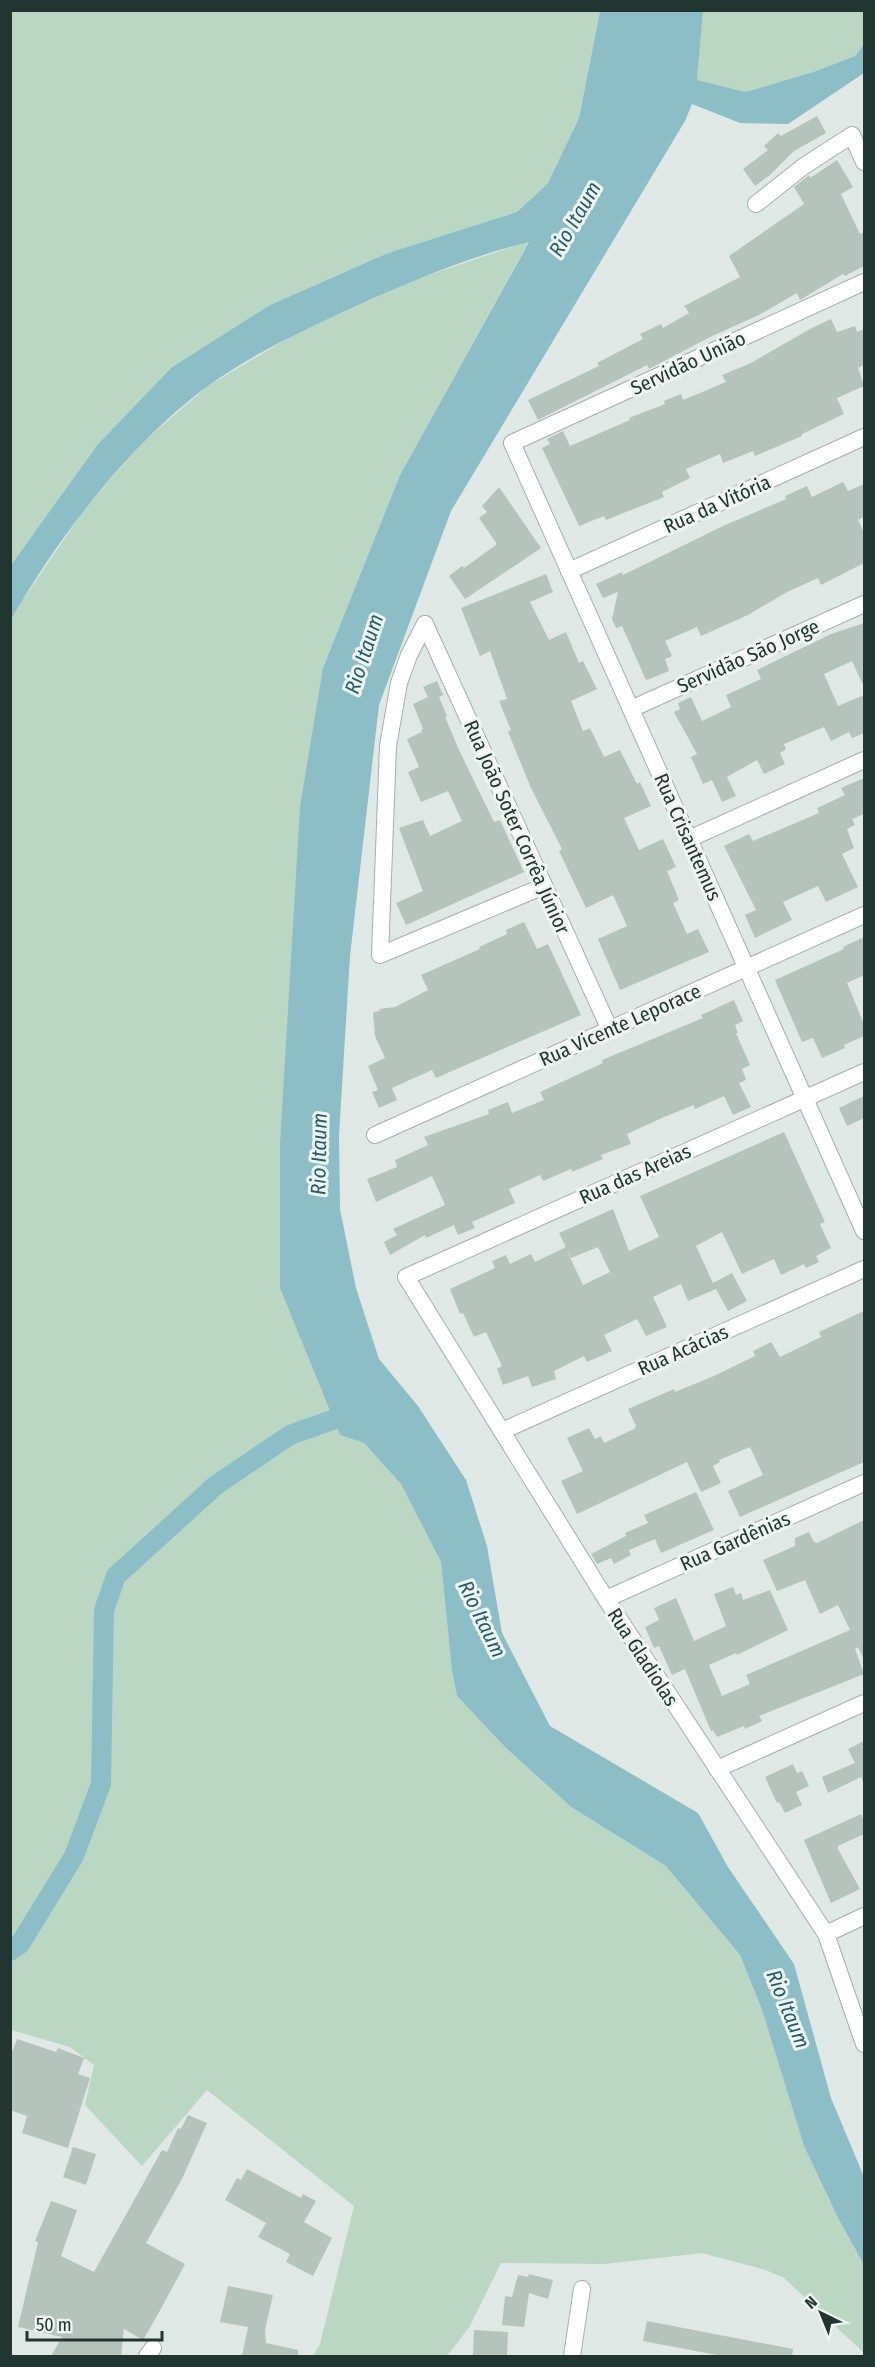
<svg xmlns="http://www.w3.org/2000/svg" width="875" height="2367" font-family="'Fira Sans Condensed',sans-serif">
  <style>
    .green { fill: #bad7c3 }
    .water { fill: #8dbec7 }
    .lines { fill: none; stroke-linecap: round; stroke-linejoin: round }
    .canal { stroke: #8dbec7; stroke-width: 20 }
    .building { fill: #b5c3bd; fill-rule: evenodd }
    .minor-casing { stroke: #a3afab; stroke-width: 18 }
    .minor { stroke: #fff; stroke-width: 16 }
    .labels { text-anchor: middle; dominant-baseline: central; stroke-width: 6; stroke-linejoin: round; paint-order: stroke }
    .street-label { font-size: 20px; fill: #223631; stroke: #eff6f2 }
    .water-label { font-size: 21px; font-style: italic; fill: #245e6a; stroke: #eff6f2 }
  </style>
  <rect width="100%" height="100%" fill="#dfe8e4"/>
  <g class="green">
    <path d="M11,11H600L579,118L548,183L517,212L388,253L270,305L172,367L98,444L11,565Z"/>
    <path d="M703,11H864V44L855,56L816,71L746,92L697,80Z"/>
    <path d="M529,241L400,475L323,668L314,1367L340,1435L364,1443L401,1484L441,1562L452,1671L457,1696L506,1748L571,1807L666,1866L740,1955L762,2010L804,2146L838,2218L864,2265V2353L784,2278L766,2270L702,2253L605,2264L501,2263L470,2326L447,2356H313L320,2344L354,2206L207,2090L142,2166L85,2105L94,2065L70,2047L11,2030V620L22,601L88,504L144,441L208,386L293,335L417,279Z"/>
  </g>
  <path class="water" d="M600,11H703L697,80L746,92L816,71L855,56L864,44V73L788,124L740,123L692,104L685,121L451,511L379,705L350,956L339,1136L340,1209L356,1288L379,1359L418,1406L466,1480L487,1546L502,1633L550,1726L698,1813L728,1867L794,1964L831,2098L864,2177V2265L838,2218L804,2146L762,2010L740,1955L666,1866L571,1807L506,1748L457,1696L452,1671L441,1562L401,1484L364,1443L340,1435L280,1288V1144L300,807L323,668L400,475L529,242C472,256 416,279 363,303C310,327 255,352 208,386C131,442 57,538 11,620V565L98,444L172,367L270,305L388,253L517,212L548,183L579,118Z"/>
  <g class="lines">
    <path class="canal" d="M10,1951L20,1944L74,1856L101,1784L104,1610L116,1576L216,1485L290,1435L335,1419"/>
  </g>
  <g class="building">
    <path d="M817,116L826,133L794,151L770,175L755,186L743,169L768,150L764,146L778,133L781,136Z"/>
    <path d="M837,160L853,187L841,194L860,234L864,232V266L845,276L843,274L800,300L797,293L759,315L710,337L649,369L647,365L538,420L528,400L599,366L597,363L643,339L640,334L661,324L663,328L689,313L684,306L740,277L729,256L804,204L794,187L809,175L810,178Z"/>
    <path d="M831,319L837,332L855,326L857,332L864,329V365L858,368L864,386L837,398L844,414L802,434V436L755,456L753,451L723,463L720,454L686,469L690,478L662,492L664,497L606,520L604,516L579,526L542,448L550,444L547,439L563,431L570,446L630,420L629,418L665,404L664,401L681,394L683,400L726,382L722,375L749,364L810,329Z"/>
    <path d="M843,482L848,491L864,484V517L858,520L864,533V563L821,585L818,578L787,592L748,615L701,636L697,627L665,641L672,656L665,659L669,671L647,680L645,678L622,626L616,628L612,619L618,592L603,598L596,584L622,572L623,575L723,526L786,499L785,496L807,486L812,497Z"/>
    <path d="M499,487L541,548L465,599L449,576L462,566L464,568L497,544L479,518L487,512L482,506Z"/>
    <path d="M546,574L553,592L530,602L549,640L566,632L579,663L583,661L597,689L571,701L583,731L590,728L604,757L620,750L637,784L640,782L651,806L624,818L639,850L663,839L676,867L667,871L679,900L673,903L687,934L698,929L709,952L620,990L598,939L627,926L613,895L586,908L559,851L562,849L531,788L508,732L511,730L499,701L507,699L490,651L480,656L461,608Z"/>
    <path d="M864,623V687L852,661L824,674L838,706L864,695V733L852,738L849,732L831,741L824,727L784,744L786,749L780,753L785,764L764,774L757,760L727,777L736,796L722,802L712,780L703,784L691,757L697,754L674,712L680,709L678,703L691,697L702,721L731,707L726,695L761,679L757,670L831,634Z"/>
    <path d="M437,681L443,695L439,697L447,716L445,717L459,750L494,822L500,820L524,872L406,925L396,903L423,891L399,828L423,820L430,836L462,821L448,791L421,802L408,772L419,767L407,739L422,732L421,730L423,729L413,704L428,697L423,687Z"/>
    <path d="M864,778V814L852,819L855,825L847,829L854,848L842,854L858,887L826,902L818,886L783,902L792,920L755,938L745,915L756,910L724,846L749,834L753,841L819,813L817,808L845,795L841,788Z"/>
    <path d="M524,922L537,949L548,944L581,1015L436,1078L432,1070L392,1088L397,1100L379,1108L372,1092L378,1090L368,1066L385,1058L375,1036L373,1012L380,1011L379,1009L395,1007L428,990L421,975L480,949L479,947L507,934L506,930Z"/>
    <path d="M864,937V975L847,983L864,1024V1036L844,1045L845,1048L822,1058L813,1038L802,1042L775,980L844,949L843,947Z"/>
    <path d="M734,1000L743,1021L735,1025L738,1033H736L750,1065L742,1069L746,1080L739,1083L751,1107L733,1115L724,1096L695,1109L694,1105L664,1117L627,1134L631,1144L601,1155L603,1159L572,1172L571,1169L543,1181L540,1175L509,1189L515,1203L472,1222L475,1228L458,1235L454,1225L426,1238L425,1235L390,1255L384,1242L397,1235L393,1229L445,1205L432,1176L376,1202L367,1179L397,1167L395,1160L428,1145L424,1137L489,1114L488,1110L508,1102L512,1113L544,1100L540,1092L603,1063L602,1060L703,1018L701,1015Z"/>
    <path d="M864,1096V1118L847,1126L839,1108Z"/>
    <path d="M784,1132L825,1222L820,1224L831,1248L816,1256L819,1262L806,1268L804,1264L781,1275L774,1259L742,1274L722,1232L696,1246L713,1283L732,1273L747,1301L728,1311L716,1289L688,1301L681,1284L653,1297L667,1327L646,1336L637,1319L604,1335L612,1351L587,1362L584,1356L554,1371L556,1379L532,1387L528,1376L503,1385L497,1369L502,1366L486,1332L474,1337L463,1313L460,1314L450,1289L495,1268L492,1261L506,1255L510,1264L531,1254L535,1262L566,1247L559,1233L613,1209L629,1251L659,1237L640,1196ZM598,1247L610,1272L583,1285L566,1249L571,1258Z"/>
    <path d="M864,1311V1462L740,1517L728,1491L763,1475L750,1447L719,1460L720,1462L713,1466L721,1483L701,1492L687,1462L577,1514L561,1481L583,1471L567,1438L589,1428L595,1439L601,1436L604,1443L634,1429L636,1426L628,1409L674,1389L675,1392L714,1376L755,1356L753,1351L771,1342L780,1357L821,1337L819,1332Z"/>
    <path d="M696,1492L714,1530L661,1553L655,1539L629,1550L631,1555L614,1564L611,1558L597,1564L591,1554L626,1536L625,1533L648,1523L644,1515Z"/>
    <path d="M864,1520V1660L858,1647L855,1649L864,1674L759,1716L762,1721L745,1729L744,1726L717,1737L713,1730L711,1731L685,1669L672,1675L659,1646L654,1648L645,1627L659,1620L654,1608L676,1598L694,1641L726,1626L714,1594L733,1587L736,1595L741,1593L743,1600L770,1590L788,1630L737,1655L736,1653L709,1665L722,1696L750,1684L746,1675L850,1630L838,1605L820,1614L805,1580L777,1591L763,1560L795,1546V1538L809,1532L814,1542L817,1543Z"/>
    <path d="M864,1741V1785L861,1777L828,1793L822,1777L855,1763L848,1749Z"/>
    <path d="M793,1764L797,1773L802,1771L809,1786L796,1792L802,1805L785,1813L779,1802L777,1803L765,1777Z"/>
    <path d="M861,1814L864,1822V1834L838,1846V1849L860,1889L831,1903L804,1840Z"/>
    <path d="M17,2039L56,2052L58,2048L84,2058L78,2074L90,2078L68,2148L22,2133L27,2116L10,2110V2057Z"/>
    <path d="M188,2115L207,2123L182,2179L146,2243L185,2264L162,2307L143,2340L124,2329L121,2356H51L62,2337L18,2327L38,2242L35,2241L51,2201L77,2210L61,2256L94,2272L162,2150L167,2152L178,2128L181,2129Z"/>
    <path d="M73,2147L96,2154L86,2185L63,2177Z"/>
    <path d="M247,2169L301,2198L303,2194L316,2201L304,2222L332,2238L313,2276L286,2262L290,2254L258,2237L266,2223L225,2200L237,2178L241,2180Z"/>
    <path d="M529,2274L553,2280L548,2299L529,2293L524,2327L502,2325L505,2296L512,2297L518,2275L528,2277Z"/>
    <path d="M228,2286L273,2295L265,2330L266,2343L298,2350V2356H242L248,2327L220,2322Z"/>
    <path d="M647,2321L793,2349L792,2356H722L643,2341Z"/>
    <path d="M474,2330L508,2332L507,2356L473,2355Z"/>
  </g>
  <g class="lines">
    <defs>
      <g id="minor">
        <path d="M756,204L804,166L852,135L864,162"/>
        <path d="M864,282L512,443L864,1231"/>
        <path d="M569,571L864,437"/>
        <path d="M425,624L409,655L399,683L388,746L380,955L544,886"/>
        <path d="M425,624L610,1030"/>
        <path d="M631,709L864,604"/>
        <path d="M689,839L864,760"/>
        <path d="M864,1072L406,1277L606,1599L826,1934L864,2044"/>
        <path d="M375,1135L864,915"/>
        <path d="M502,1431L864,1269"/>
        <path d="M606,1599L864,1483"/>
        <path d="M717,1769L864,1703"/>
        <path d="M826,1934L864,1916"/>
        <path d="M147,2356L153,2348"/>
        <path d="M572,2356L582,2289"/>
      </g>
    </defs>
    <use href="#minor" class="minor-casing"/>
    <use href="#minor" class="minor"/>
  </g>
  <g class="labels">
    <g class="street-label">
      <text transform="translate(688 363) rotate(-25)">Servidão União</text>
      <text transform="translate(717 504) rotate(-24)">Rua da Vitória</text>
      <text transform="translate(748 656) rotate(-24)">Servidão São Jorge</text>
      <text transform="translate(517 827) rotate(66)">Rua João Soter Corrêa Júnior</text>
      <text transform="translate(688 837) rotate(66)">Rua Crisantemus</text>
      <text transform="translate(620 1025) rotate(-24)">Rua Vicente Leporace</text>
      <text transform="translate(635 1174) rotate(-24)">Rua das Areias</text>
      <text transform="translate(683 1350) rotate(-24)">Rua Acácias</text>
      <text transform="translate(735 1541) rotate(-24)">Rua Gardênias</text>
      <text transform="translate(643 1657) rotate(57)">Rua Gladiolas</text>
    </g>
    <g class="water-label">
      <text transform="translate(575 219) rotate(-60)">Rio Itaum</text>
      <text transform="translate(364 654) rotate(-72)">Rio Itaum</text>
      <text transform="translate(319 1154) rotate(-89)">Rio Itaum</text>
      <text transform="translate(482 1619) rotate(64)">Rio Itaum</text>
      <text transform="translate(788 2009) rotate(68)">Rio Itaum</text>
    </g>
  </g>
  <rect width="875" height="2367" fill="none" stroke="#223631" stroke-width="24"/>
  <g transform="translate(821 2313) rotate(317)" stroke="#eff6f2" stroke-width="4.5" paint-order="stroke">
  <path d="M0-4.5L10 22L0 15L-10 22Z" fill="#223631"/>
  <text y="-9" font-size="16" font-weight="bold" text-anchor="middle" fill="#223631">N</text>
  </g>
  <path d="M27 2331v9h135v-9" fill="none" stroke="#223631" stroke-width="3"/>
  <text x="36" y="2331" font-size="18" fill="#223631" stroke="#eff6f2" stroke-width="4.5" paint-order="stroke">50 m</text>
</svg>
